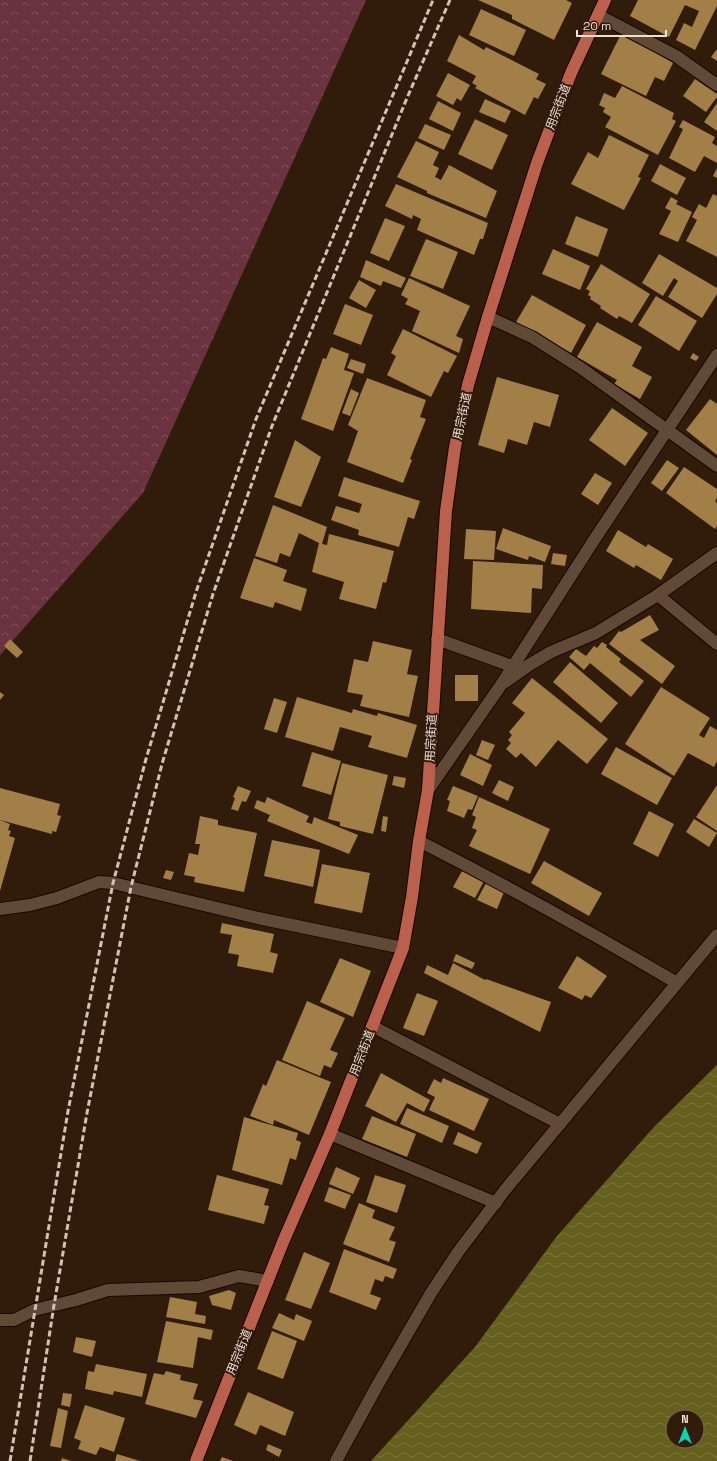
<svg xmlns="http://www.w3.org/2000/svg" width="717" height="1461" font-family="'Space Grotesk','Noto Sans JP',sans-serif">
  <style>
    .forest { fill: url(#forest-crowns) }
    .water { fill: url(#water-waves); fill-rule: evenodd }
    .building { fill: #a17f46 }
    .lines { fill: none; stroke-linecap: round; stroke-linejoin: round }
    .minor-casing { stroke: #180600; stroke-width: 14 }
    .major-casing { stroke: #180600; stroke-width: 14 }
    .minor { stroke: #614938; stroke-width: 12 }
    .major { stroke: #ba604c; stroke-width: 12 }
    .rail { stroke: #d1c1b6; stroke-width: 3; stroke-dasharray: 6 3; stroke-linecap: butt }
    .labels { text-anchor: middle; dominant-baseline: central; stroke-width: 4; stroke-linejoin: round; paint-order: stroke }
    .street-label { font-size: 12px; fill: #eedfd5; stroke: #311c0c }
  </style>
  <defs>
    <pattern id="forest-crowns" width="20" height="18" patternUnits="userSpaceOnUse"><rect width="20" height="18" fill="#6b323f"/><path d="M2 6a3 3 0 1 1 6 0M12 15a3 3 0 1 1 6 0" fill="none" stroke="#804f5a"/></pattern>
    <pattern id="water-waves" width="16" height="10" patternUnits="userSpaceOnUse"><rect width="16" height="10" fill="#66601e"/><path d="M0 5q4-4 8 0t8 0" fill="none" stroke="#7c763e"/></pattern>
  </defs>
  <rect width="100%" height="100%" fill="#311c0c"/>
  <path class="forest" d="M0,0H366L143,493L0,655Z"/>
  <path class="water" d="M717,1065V1461H371L475,1347L557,1236L654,1127ZM673,1417H697V1441H673Z"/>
  <g class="building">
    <path d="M478,0H566L572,3L554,40L512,19V15Z"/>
    <path d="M638,0H717V6L695,50L676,40L684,23L692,27L699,11L685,5L669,37L630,16Z"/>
    <path d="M481,9L526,30L514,56L469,35Z"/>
    <path d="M622,32L662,51L660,55L673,63L664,81L655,77L646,96L601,74Z"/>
    <path d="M459,35L484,50L486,47L539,74L536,79L546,84L538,99L534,97L525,115L475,88L477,86L472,83L476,76L447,61Z"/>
    <path d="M717,49V61L711,57Z"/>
    <path d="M448,73L470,85L461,101L457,98L453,105L436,96Z"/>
    <path d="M695,79L717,94V97L706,112L683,96Z"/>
    <path d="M622,86L674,113L672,119L676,121L658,155L605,127L611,117L603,112L605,108L599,105L604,93L615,98Z"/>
    <path d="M485,99L511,111L505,123L479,112Z"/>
    <path d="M438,101L461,113L453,131L429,119Z"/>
    <path d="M717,103V131L704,122Z"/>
    <path d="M475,119L508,135L492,170L458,154Z"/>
    <path d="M683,120L715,137L712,143L717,146V163L704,156L695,172L669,158L683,129L679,127Z"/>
    <path d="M425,124L451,135L444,150L418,138Z"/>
    <path d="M609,135L649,155L638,177L641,178L624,210L571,184L588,152L598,158Z"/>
    <path d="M416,141L439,152L433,165L439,168L435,177L441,180L449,165L497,191L486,218L427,193V191L397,177Z"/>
    <path d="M660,164L686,178L677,195L651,181Z"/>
    <path d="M717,168V178L713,176Z"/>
    <path d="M396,184L488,223L483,239H480L474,255L417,230L421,219L413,215L412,219L385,206Z"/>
    <path d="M713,194L717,196V257L686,241L697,220L692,217L699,204L706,208Z"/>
    <path d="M671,197L678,201L676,204L692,212L678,242L659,234L671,211L665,208Z"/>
    <path d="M576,216L608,229L598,257L565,244Z"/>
    <path d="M385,218L405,226L389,261L370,253Z"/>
    <path d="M426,239L458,252L443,289L410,276Z"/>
    <path d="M553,249L590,266L580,290L542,274Z"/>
    <path d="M659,254L717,288V294L702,318L668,297L678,281L674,278L663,296L642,283Z"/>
    <path d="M366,260L406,278L401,288L383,281L381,286L360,277Z"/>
    <path d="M601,264L650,294L632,323L619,316L617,319L600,308L601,306L590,299L591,297L588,295L590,291L586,289Z"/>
    <path d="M409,278L470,306L456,336L463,339L459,353L412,331L420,311L405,304L408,299L401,295Z"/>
    <path d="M359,280L376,290L366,308L349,298Z"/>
    <path d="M532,295L586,325L571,353L516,322Z"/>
    <path d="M656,296L697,321L679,351L638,325Z"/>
    <path d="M345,304L373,315L361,345L333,334Z"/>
    <path d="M597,322L642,347L632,366L652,377L640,399L614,384L617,380L577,357Z"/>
    <path d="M403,329L457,356L448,373L444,371L431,397L387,375L396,356L391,353Z"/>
    <path d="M331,347L349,354L344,370L354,373L333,431L301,419L323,358L326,359Z"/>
    <path d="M693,353L699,357L696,361L690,358Z"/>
    <path d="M351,359L366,364L363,374L347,368Z"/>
    <path d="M497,377L559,395L550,427L534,422L527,445L508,439L504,453L478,445Z"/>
    <path d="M367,378L426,400L420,417L426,419L410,459L412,460L403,483L347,462L358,431L348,425Z"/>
    <path d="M351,389L359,393L350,416L342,413Z"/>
    <path d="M710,399L717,404V455L686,430Z"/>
    <path d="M612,408L648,433L625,466L589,440Z"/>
    <path d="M295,440L321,457L301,507L274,497Z"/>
    <path d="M667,460L679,468L662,491L651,483Z"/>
    <path d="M684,467L717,489V498L715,501L717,503V526L715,529L666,493Z"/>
    <path d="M595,473L612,483L598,505L581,494Z"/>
    <path d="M344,477L420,501L414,519L408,517L399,547L358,535L359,530L331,520L336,506L359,513L362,504L338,496Z"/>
    <path d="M273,505L327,527L322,544L327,545L329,534L394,551L386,583L383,582L376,609L339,599L344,582L312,572L319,543L299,533L290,557L280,553L277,563L255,556Z"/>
    <path d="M503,528L551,546L545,562L529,556L528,560L496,549Z"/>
    <path d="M466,529L496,531L494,560L464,559Z"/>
    <path d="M618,530L646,547L648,544L673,559L661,580L636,565L634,568L606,551Z"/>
    <path d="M553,553L567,555L565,566L551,564Z"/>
    <path d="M254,558L287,570L283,581L307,589L301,611L275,602L273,608L240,598Z"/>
    <path d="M473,561L543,565L542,589L532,588L531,613L471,609Z"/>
    <path d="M650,615L659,630L640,640L675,666L662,684L609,644L619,631L621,632Z"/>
    <path d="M10,639L23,652L17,658L4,646Z"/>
    <path d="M373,641L412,650L407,674L418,676L409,717L360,706L363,695L347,692L354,659L368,662Z"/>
    <path d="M602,642L607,645L606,647L621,659L619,662L644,681L631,697L590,663L584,670L569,657L576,649L586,656L594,646L597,648Z"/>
    <path d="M570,662L618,703L601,723L553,682Z"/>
    <rect x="455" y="675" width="23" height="26"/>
    <path d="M532,678L608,739L587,764L558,740L536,767L521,753L516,758L506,749L511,743L508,740L512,735L509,732L525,713L512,703Z"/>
    <path d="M661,687L710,718L699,735L704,738L710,726L717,730V761L714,767L688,753L674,776L625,744Z"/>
    <path d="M0,692L4,695L0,700Z"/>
    <path d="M297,697L352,713L353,709L377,716L378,713L417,725L407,758L368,747L372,736L340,727L333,751L285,737Z"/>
    <path d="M274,698L287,702L277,733L264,729Z"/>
    <path d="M482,740L495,745L488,760L476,755Z"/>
    <path d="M616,747L672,778L657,805L601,774Z"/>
    <path d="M312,752L341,761L331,795L302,786Z"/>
    <path d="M470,754L492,765L483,786L460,775Z"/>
    <path d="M342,763L388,775L373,834L340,826V822L328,819Z"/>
    <path d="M394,776L406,778L404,788L392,785Z"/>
    <path d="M499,780L514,787L508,801L492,793Z"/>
    <path d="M717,785V831L696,817Z"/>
    <path d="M238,786L251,791L246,802L242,801L238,811L231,809L235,798L233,797Z"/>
    <path d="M453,786L478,796L472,810L468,809L464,818L447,811L450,801L447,800Z"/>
    <path d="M0,788L60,804L57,815L61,816L56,832L52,831V834L0,820Z"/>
    <path d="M267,797L309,816L306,822L312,824L314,817L358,835L349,854L267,821L270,815L254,808L257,800L265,803Z"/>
    <path d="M479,797L550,829L530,874L469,846L477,830L472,828L476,817L472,815Z"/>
    <path d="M649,811L674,824L658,857L633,844Z"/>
    <path d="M200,816L218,820V825L257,833L244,892L194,882L195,877L184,875L189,853L198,855L200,844H195Z"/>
    <path d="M383,816L388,817L386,832L381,831Z"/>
    <path d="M694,819L717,833L709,847L686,832Z"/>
    <path d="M0,820L10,824L8,830L11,831L9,836L15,838L0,891Z"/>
    <path d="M272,840L320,850L313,887L264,876Z"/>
    <path d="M544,861L602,893L589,916L531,883Z"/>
    <path d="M322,864L370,873L362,913L314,903Z"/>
    <path d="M166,870L174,872L171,880L163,878Z"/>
    <path d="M462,871L484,881L475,898L453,887Z"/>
    <path d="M486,883L504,892L497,909L477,900Z"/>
    <path d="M222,923L274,934L270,952L278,954L273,973L237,966L239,955L228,953L232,935L220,933Z"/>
    <path d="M456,954L475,963L472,969L453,961Z"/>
    <path d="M577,956L607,976L591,998L585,995L582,1000L558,988Z"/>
    <path d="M340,958L371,971L353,1017L320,1002Z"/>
    <path d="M453,963L485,980L486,979L551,1002L540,1032L424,973L427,965L448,975Z"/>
    <path d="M417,993L438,1001L424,1036L403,1028Z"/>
    <path d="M307,1001L345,1018L330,1050L338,1053L331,1068L324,1065L320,1076L282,1060Z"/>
    <path d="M277,1060L331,1082L309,1135L274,1120L273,1125L250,1116L263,1084L266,1086Z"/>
    <path d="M381,1073L430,1100L424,1112L407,1103L396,1122L365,1106Z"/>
    <path d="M443,1078L489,1099L474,1131L429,1110L435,1097L427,1093L434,1079L441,1083Z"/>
    <path d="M407,1108L449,1126L442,1143L400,1124Z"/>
    <path d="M372,1116L416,1134L407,1157L362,1139Z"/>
    <path d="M244,1117L298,1133L296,1140L301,1142L296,1160L290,1158L282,1185L232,1170Z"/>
    <path d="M458,1132L482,1143L477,1154L453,1144Z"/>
    <path d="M336,1167L360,1178L353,1194L329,1184Z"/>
    <path d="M217,1175L269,1189L264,1205L269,1206L264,1224L208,1210Z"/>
    <path d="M375,1175L406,1185L397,1213L366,1202Z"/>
    <path d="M329,1187L351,1195L345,1209L324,1201Z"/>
    <path d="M359,1203L375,1210L372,1218L395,1227L389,1240L396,1242L389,1262L343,1244Z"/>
    <path d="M344,1249L397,1269L393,1279L385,1276L383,1282L375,1279L370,1294L381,1298L376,1310L329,1292Z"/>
    <path d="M304,1252L330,1263L311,1309L285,1300Z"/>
    <path d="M229,1290L236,1293L231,1310L212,1305L209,1296Z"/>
    <path d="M170,1297L197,1302L195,1314L206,1316L205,1324L166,1317Z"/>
    <path d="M279,1313L294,1320L296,1314L312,1321L304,1341L272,1328Z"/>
    <path d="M166,1321L213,1330L211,1340L198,1337L193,1368L157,1362Z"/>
    <path d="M272,1331L297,1341L283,1379L257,1369Z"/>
    <path d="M76,1337L96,1341L92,1357L73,1352Z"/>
    <path d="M96,1364L147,1374L142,1397L114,1391L113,1395L85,1389L88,1371L94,1372Z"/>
    <path d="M166,1371L181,1375L180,1380L198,1384L193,1399L203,1401L196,1418L145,1404L154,1373L164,1375Z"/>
    <path d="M248,1392L294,1412L285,1436L260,1425L256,1435L234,1425Z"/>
    <path d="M63,1393L72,1394L70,1407L61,1405Z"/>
    <path d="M85,1405L125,1418L114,1452L100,1447L96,1455L78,1449L81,1441L74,1438Z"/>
    <path d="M58,1408L68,1411L61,1448L50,1446Z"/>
    <path d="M268,1444L282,1450L279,1457L266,1450Z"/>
    <path d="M117,1454L140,1461H115Z"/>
    <path d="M222,1457L233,1461H220Z"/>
    <path d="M62,1458L71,1461H61Z"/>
  </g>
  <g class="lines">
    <defs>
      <g id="minor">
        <path d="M598,15L676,56L717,85"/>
        <path d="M488,317L532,337L581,368L717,466"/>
        <path d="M658,595L717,644"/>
        <path d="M437,639L512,666"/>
        <path d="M505,682L529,665L551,652L596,633L658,595L717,553"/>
        <path d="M428,790L501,685L594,540L717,355"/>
        <path d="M419,841C507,886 592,933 677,983"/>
        <path d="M0,909L30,905L57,898L99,882L113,883L258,918L403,948"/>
        <path d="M372,1026L560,1124"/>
        <path d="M330,1134L496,1203"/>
        <path d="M0,1320H14L34,1310L76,1300L108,1290L199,1287L239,1276L268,1281"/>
        <path d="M336,1461L377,1386L431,1293L458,1252L505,1190L717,935"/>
      </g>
      <path id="major" d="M196,1461L283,1242L330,1134L403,948L412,897L419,841L428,790L446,511L455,447L468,385L488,317L537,163L571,73L605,0"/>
    </defs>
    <use href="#minor" class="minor-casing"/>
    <use href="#major" class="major-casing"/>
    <use href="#minor" class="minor"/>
    <use href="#major" class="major"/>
    <g class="rail">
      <path d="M10,1461L68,1111L113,883L146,759L196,592L256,419L433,0"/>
      <path d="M30,1461L54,1305L87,1113L131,887L162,764L213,594L272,426L407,98L450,0"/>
    </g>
  </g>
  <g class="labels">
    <g class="street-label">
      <text transform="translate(558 107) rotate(-69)">用宗街道</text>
      <text transform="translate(462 416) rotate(-78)">用宗街道</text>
      <text transform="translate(431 738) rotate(-87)">用宗街道</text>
      <text transform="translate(362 1053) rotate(-69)">用宗街道</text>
      <text transform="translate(239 1352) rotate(-68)">用宗街道</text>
    </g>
  </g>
  <g transform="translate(685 1429)"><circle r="19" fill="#311c0c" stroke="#7d6a5c"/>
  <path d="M0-3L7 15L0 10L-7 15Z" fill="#03d5b6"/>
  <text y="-6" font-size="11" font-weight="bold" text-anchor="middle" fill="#eedfd5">N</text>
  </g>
  <path d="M577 30v6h89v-6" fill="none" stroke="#eedfd5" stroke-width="2"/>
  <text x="583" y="30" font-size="12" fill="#eedfd5" stroke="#311c0c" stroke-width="3" paint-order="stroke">20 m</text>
</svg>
